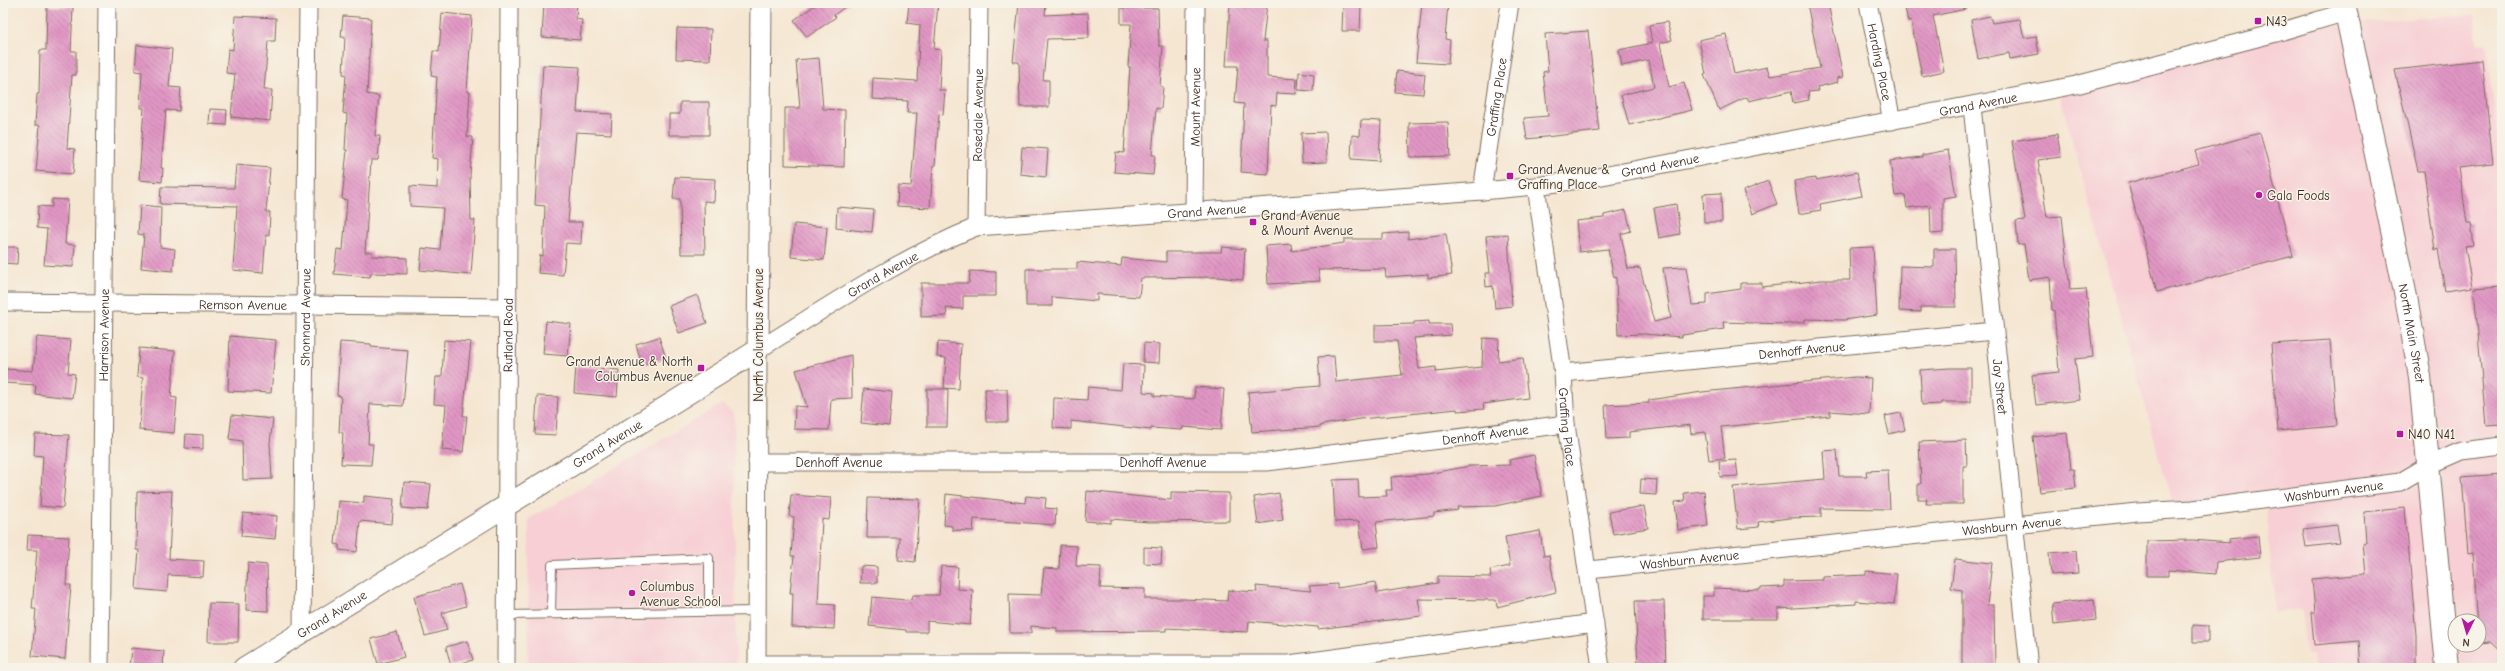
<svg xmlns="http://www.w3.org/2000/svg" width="2505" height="671" font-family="'Comic Neue',sans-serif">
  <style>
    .built { fill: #f7cfd4; fill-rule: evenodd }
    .building { fill: url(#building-back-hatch) }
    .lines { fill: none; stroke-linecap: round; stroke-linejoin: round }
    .service-casing { stroke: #7c6c5d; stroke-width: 10 }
    .minor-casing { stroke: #7c6c5d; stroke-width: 19 }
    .tertiary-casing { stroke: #7c6c5d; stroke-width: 23 }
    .secondary-casing { stroke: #7c6c5d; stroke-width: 24 }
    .service { stroke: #fff; stroke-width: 8 }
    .minor { stroke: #fff; stroke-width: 17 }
    .tertiary { stroke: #fff; stroke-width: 21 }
    .secondary { stroke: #fff; stroke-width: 22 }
    .poi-dot { fill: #b5179e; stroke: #f7f3e8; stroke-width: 1.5 }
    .labels { text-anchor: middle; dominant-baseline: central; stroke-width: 3; stroke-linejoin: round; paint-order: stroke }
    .poi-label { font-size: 13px; fill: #3b2a1e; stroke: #f7f3e8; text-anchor: start }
    .street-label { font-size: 13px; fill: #3b2a1e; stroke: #f7f3e8 }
  </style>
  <defs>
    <pattern id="building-back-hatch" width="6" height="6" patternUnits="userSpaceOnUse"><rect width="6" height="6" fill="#e196c4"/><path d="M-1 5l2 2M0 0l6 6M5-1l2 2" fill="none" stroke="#b87b9f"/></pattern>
  </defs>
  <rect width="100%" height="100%" fill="#f7f3e8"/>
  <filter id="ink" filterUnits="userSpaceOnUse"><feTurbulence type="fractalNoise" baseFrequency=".025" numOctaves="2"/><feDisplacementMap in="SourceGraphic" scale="8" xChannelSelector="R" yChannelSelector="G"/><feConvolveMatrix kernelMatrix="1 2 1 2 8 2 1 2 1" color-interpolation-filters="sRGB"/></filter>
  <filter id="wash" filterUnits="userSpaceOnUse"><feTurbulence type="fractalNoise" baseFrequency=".012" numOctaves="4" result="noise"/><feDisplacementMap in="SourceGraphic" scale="16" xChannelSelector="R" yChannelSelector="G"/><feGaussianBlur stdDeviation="0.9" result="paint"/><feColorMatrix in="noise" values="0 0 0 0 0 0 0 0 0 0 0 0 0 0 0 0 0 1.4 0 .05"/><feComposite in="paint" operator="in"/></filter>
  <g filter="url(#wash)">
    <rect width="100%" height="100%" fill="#f5e6d1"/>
    <g class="built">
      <path d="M2475,14L2477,44H2487L2502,179V668H2315L2313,653H2306L2301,610L2274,612L2266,499L2174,510L2057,86L2281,29ZM2455,621H2479V645H2455Z"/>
      <path d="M722,404L734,414L736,668H528L529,519Z"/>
    </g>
    <g id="blocks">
      <g class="building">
        <path d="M544,3H577L576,19L582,20L580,40L542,37Z"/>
        <path d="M818,3H850L834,15L836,17L807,37L794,20Z"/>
        <path d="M909,3H938L934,49L941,50L939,90H945L943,115L939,114L935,166H933L930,208L897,206L898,185L911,186L917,113H907L908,101L872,99L873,78L917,81L920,25L907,23Z"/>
        <path d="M1019,3H1046L1045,15L1088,13L1089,38L1047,39L1043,80H1049V107H1020L1019,62H1013Z"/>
        <path d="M1230,3L1267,4L1263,41H1267V77L1297,79L1296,94L1277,93L1276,106L1271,105L1268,174L1241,172L1244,104L1235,103L1238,66H1226Z"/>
        <path d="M1422,3H1448L1445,39L1450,40L1448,64L1416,62Z"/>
        <path d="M1807,3H1828L1843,77L1837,78L1838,82L1817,87L1818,91L1808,92L1809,100L1793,103L1791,91L1749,101L1747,97L1719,110L1704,75L1706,74L1699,40L1726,34L1734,74L1767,67L1770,76L1820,68Z"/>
        <path d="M1904,3H1965L1966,9L1933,16L1944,71L1922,76L1911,21L1908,22Z"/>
        <path d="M1343,4L1361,5L1360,31H1342Z"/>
        <path d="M47,6L73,7L71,51H76V75H72L67,148L75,149L73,174L36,171L40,125H35L37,94H39L40,50H46Z"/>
        <path d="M1121,8H1158L1159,46H1163L1160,86L1163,87L1161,109L1156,108L1152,155H1155L1153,175L1114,172L1116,152L1124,153L1130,67H1128L1131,24H1121Z"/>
        <path d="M442,13L472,16L467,92H470L467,137H473L470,175L471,220H475L471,275L420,270L422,248L440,250L443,208L410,206V186L437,188L438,159L432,158L437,77L431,76L433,51L439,52Z"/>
        <path d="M235,16L276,18L275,41H268L264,90H272L270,121L231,117L235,74L226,73L228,49L233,50Z"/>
        <path d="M343,16L371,18L367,94L379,96L375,136H380L378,160H371L365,252H372V256L407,258V274L371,273L370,277L334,274L337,249L343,250L347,200L342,199L347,150H345L347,114L343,113L346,75L343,74L345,37H341Z"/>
        <path d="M1990,16L1992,23L2020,19L2024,38L2036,36L2039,54L2010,59L2009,53L1978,59L1971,20Z"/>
        <path d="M1667,22L1672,40L1660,43L1669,87L1684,83L1692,110L1629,125L1621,95L1654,87L1649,60L1622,66L1619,50L1652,43L1649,25Z"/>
        <path d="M677,28L711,29L710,60L676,59Z"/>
        <path d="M1588,31L1599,131L1527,139L1524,118L1548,116L1543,72L1548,71L1545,34Z"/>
        <path d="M137,45L172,49L169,87L181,88L179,111L166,110L161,168H163L162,182L139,180L144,108H140L142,72L135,71Z"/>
        <path d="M819,58L823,109L845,110L844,167L785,165V108H800L796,60Z"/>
        <path d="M2482,60L2493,163L2459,167L2467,223H2471L2474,245L2465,246L2472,287L2445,291L2438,249L2435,250L2424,171H2418L2395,70Z"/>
        <path d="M543,65L580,67L577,112L612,114L611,134L576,132L568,222H582L581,244L566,243L563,275L538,273L540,255L543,256L545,206L535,205Z"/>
        <path d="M1397,71L1425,74L1423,94L1395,92Z"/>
        <path d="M1299,72L1314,74L1313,91L1298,90Z"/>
        <path d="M680,102H709V135H669V114H680Z"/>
        <path d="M210,109L227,110L226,125L209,124Z"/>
        <path d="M1361,120L1381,121L1379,161L1351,159L1352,135L1360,136Z"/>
        <path d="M1448,122L1450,156L1410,157L1409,123Z"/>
        <path d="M1326,132L1327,162L1302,163L1301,133Z"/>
        <path d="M2260,133L2293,256L2157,292L2128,183L2199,164L2195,151Z"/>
        <path d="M2057,134L2061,157L2038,160L2047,217L2062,216L2070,290L2086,289L2093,357L2075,359L2080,400L2036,405L2032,375L2059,372L2054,310H2052L2050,277L2029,280L2024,244L2018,245L2016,221L2025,220L2012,141Z"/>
        <path d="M1022,147L1048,149L1046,177L1020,174Z"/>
        <path d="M1948,150L1956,196L1943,198V233L1931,234L1930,205L1907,208L1905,195L1895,196L1890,161L1922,157V155Z"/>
        <path d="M236,165L270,168L266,212H270L269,235H266L263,273L233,270L237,206L160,204L161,187L234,188Z"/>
        <path d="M1857,172L1862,196L1820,204L1821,210L1799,214L1794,181L1816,178V180Z"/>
        <path d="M675,177L715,179L714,202L704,201L705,254H681L680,199H673Z"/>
        <path d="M1768,181L1777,204L1752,214L1743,191Z"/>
        <path d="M1721,193L1722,222H1704L1703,194Z"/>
        <path d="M52,199L68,200L65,244L75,245L73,267L44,265L47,229L37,228L38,206L52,207Z"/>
        <path d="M1676,204L1680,234L1659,238L1654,208Z"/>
        <path d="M140,205L161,207L160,247L175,249L173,271L141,268L144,235L138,234Z"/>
        <path d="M837,207L874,210L872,232L836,228Z"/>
        <path d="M1626,210L1631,231L1621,234L1628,269L1640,268L1654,322L1671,318L1663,268L1686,267L1692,305L1707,304V294L1741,289V283H1762V287L1821,280H1850L1849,248L1873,247L1877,315L1844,320L1805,319V322L1785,324L1723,322L1724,329L1682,335V337L1643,334L1618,335L1616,277L1614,278L1608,249L1579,252L1576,221L1604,218V215Z"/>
        <path d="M794,224L827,227L824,260L791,257Z"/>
        <path d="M1408,232V239L1446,234L1452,275L1428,278V274L1386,277L1385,269L1318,270L1320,281L1268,284L1266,246L1291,244L1292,251L1344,243V239H1383V234Z"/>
        <path d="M1508,234L1512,306L1495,308L1493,286L1486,287L1485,273H1490L1486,236Z"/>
        <path d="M3,247H18L17,264L3,263Z"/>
        <path d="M1222,247L1245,249L1243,280L1218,277L1141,278L1139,297L1097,294V301L1052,297V306H1026V269H1077V262L1121,266L1122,258L1166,262V252H1221Z"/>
        <path d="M1934,249H1955L1956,307H1921V312L1899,311L1900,266L1934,267Z"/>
        <path d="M970,271L996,272V296H963V309L946,308L947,316L921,317V283H969Z"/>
        <path d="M2502,286V425L2486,426L2474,288Z"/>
        <path d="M697,295L707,323L679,333L669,306Z"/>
        <path d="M546,321L571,324L568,356L543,354Z"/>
        <path d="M1429,321V324H1450L1451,335L1414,338L1419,369L1436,367V372L1482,367L1483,338L1499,339L1498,361L1523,358L1528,398L1483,404L1484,409L1457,411V409L1361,419L1321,425V427L1252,432L1248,392L1320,386L1318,357L1334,356L1336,382L1402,375L1397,341H1375V325L1414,324V322Z"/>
        <path d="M230,336L276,340L271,393L228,391Z"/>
        <path d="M37,337L71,340L68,373L75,374L72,398L35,394L36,385L5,383L6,369L33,371Z"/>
        <path d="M659,337L666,358L642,365L636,344Z"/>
        <path d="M444,340L471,342L463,416H467L463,452L442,450L446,405L434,404L436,377H442Z"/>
        <path d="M2330,340L2337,426L2278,431L2271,344Z"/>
        <path d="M340,342L371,344V347L408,350L403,406L370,404L368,444H373L371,465L341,464L343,433L339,432L341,396L337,395Z"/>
        <path d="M938,342L961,344L959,389L944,388L946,358L937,357Z"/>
        <path d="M1144,343L1160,344L1159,363L1143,362Z"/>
        <path d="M139,348L175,351L171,397L177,398L174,433L139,430L143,378L137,377Z"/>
        <path d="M851,355L852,398L831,399L829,430L794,429L795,406L807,407L796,370Z"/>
        <path d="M1123,364L1144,365L1143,392L1154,393V396L1194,399L1195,387L1224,389L1221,430L1183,427L1182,430L1151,428V430L1071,421V429L1053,428L1054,398L1087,400L1088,387L1121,390Z"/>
        <path d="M576,366L619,370L617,397L574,393Z"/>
        <path d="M1950,368H1971V402H1942V404L1922,405L1920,370Z"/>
        <path d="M1855,377L1871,378L1869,414L1830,411V416L1721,427L1725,458L1709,460L1705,432L1691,434L1690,425L1629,432V438L1607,439L1605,405L1649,403V400L1702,392Z"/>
        <path d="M864,389L892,392L889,426L861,423Z"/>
        <path d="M927,389H948L947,427H927Z"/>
        <path d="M985,389H1007L1008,422H986Z"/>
        <path d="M537,396L558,397L556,435L535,434Z"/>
        <path d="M1901,413L1905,430L1889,434L1885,416Z"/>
        <path d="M232,415L273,419L270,443L272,479L243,480L242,441L229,439Z"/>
        <path d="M2067,433L2071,469H2074L2076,488L2040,492L2033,437Z"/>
        <path d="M35,434L69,435L63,508L40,506L43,456L34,455Z"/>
        <path d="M186,434L203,435V449L185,448Z"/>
        <path d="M1966,440L1967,466H1963V504H1926L1927,499H1918V484H1921L1919,442Z"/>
        <path d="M1837,450L1839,476H1867L1866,471L1888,470L1890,509L1821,508V517L1789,518L1758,522L1759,527L1738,529L1733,487L1825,479L1823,451Z"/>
        <path d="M1534,455L1542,496L1495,506L1457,507L1458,510L1434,513V516L1376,522L1379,547L1363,549L1359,521L1335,522L1333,480L1358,479L1359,497L1387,496L1386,490H1392L1391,477L1427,474L1470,466L1510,465L1509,460Z"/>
        <path d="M1736,460L1738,476L1720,477L1719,461Z"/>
        <path d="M2502,474V652L2491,642L2479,643L2473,553L2468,554L2462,477Z"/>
        <path d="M1641,479L1657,480L1656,495L1640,494Z"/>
        <path d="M404,482L431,484L428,510L402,508Z"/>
        <path d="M172,491L169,559L204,561L203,577L168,575L167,592L136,589L139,550H136L137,492Z"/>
        <path d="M1087,491L1171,500V492L1229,493V521L1149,522L1111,519V523L1085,521Z"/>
        <path d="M1704,491L1708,526L1678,530L1675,502L1685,501L1684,493Z"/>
        <path d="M1279,493L1283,520L1258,524L1254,497Z"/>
        <path d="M946,494L1025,503L1026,496L1046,498L1045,508L1056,509L1055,525L974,519L973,531L952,530V526L944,525Z"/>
        <path d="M791,495L831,498L829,520L822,519L818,604L835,605L834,629L792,627L793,593H790L794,556H791L794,517L789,516Z"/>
        <path d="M364,496L394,499L392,524L360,521L357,552L339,550V545L335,544L339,501L364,503Z"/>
        <path d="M868,498L920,499L915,562L898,560L900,538H867Z"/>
        <path d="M1644,506L1648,528L1613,534L1609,512Z"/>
        <path d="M2405,508L2416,635V668H2361L2359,641L2314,645L2311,612H2315L2312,579L2366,574L2363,543L2366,542L2364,512Z"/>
        <path d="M243,513L277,516L275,539L241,536Z"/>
        <path d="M2337,525L2340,543L2306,547L2303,529Z"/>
        <path d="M1540,531L1544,556L1549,555L1556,592L1497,607L1496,600L1418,599L1421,616L1318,629V627L1249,621L1248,632L1166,628V631L1057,632V628L1031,626V633H1010L1009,594L1041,595L1044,568L1059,569L1060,545L1077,546L1076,566L1101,567L1100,588L1145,589V599H1183L1227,601L1228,590L1257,592L1256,586L1311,591L1309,586L1337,584V588L1375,582L1377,593L1438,583V576L1491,577L1490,570L1510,566L1505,537Z"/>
        <path d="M28,535L69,537L66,585H71L65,659L32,656L36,609H32L37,550H27Z"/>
        <path d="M2258,536L2260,557L2216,562L2215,574L2168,570V576H2147V541L2193,540L2229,543L2228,539Z"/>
        <path d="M1144,547L1162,548L1161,564L1144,563Z"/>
        <path d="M2076,551L2078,573L2051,575L2049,553Z"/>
        <path d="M1955,559L1992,563L1987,605H1994L1995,668H1962V590L1951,588Z"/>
        <path d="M248,563L267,565L268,611L246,610Z"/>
        <path d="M861,566L877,567V583H860Z"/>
        <path d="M941,566L958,567L957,589L973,590L970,625L927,621V632H906V630L869,626L872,597L906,600L912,599L913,595H939Z"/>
        <path d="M1866,571L1897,574L1894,604L1856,601V604L1778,609V619H1703V596H1714V588L1760,590V588L1784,587V581L1823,580V577L1866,575Z"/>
        <path d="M460,584L466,606L442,613L447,630L425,636L414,597Z"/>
        <path d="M2094,599L2096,620L2054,625L2052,604Z"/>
        <path d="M1635,601H1664L1666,668H1638Z"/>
        <path d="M209,603L239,604L238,642H208Z"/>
        <path d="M2193,625L2208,626V642H2193Z"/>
        <path d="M397,632L404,657L378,664L371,639Z"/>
        <path d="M467,641L473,660L451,666L446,647Z"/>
        <path d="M131,648L164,651L163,668H129Z"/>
      </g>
    </g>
  </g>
  <g filter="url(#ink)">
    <use href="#blocks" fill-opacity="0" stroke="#7c6c5d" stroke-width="1"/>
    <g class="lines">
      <defs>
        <g id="service">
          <path d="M551,614L552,565L709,558V612"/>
          <path d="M506,615L757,611"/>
        </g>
        <g id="minor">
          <path id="s1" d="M1868,3L1892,121"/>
          <path id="s2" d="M1972,106L2029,668"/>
          <path id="s3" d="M1536,186L1563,373L1566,424L1601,668"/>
          <path id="s4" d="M1482,191L1510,3"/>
          <path id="s5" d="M1194,212L1196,3"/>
          <path id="s6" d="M976,227L979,3"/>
          <path id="s7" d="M3,302L507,307"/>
          <path id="s8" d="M1563,373L1994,331"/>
          <path id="s9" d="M757,462H1267L1566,424"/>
          <path id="s10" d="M1589,570L2137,512L2193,509L2400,482L2429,465L2461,451L2502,446"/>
          <path id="s11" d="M302,632L308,3"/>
          <path d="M757,664H1289L1595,623"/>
          <path id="s12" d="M100,668L107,3"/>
          <path id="s13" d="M506,668L509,3"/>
          <path id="s14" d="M757,668L758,350C829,306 898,259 976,227L1482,191L1536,186L1592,178L2076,85L2276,33L2346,12"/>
        </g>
        <g id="tertiary">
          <path id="s15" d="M244,668L758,350L761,3"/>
        </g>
        <g id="secondary">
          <path id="s16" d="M2344,3L2406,297L2420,377L2447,668"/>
        </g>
      </defs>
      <use href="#service" class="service-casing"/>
      <use href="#minor" class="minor-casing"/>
      <use href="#tertiary" class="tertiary-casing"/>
      <use href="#secondary" class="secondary-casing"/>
      <use href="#service" class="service"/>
      <use href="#minor" class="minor"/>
      <use href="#tertiary" class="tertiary"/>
      <use href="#secondary" class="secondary"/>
    </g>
  </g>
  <g class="poi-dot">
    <rect x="2254" y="17" width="8" height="8" rx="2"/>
    <rect x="1506" y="172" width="8" height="8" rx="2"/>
    <circle cx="2259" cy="195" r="4"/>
    <rect x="1249" y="218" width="8" height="8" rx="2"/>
    <rect x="697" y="364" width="8" height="8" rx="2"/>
    <rect x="2396" y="430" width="8" height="8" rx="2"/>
    <circle cx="632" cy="593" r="4"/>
  </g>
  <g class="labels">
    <g class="poi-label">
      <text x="2266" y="21">N43</text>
      <text x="1518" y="169">Grand Avenue &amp;<tspan x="1518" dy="15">Graffing Place</tspan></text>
      <text x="2267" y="195">Gala Foods</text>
      <text x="1261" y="215">Grand Avenue<tspan x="1261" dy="15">&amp; Mount Avenue</tspan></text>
      <text x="693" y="361" text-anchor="end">Grand Avenue &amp; North<tspan x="693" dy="15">Columbus Avenue</tspan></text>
      <text x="2408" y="434">N40 N41</text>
      <text x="640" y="586">Columbus<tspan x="640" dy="15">Avenue School</tspan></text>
    </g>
    <g class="street-label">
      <text stroke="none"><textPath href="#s1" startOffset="60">Harding Place</textPath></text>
      <text stroke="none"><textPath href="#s4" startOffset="95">Graffing Place</textPath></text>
      <text stroke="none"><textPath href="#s14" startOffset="1580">Grand Avenue</textPath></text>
      <text stroke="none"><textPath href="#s5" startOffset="105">Mount Avenue</textPath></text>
      <text stroke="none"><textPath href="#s6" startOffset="112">Rosedale Avenue</textPath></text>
      <text stroke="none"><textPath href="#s14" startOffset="1256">Grand Avenue</textPath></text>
      <text stroke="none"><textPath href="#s14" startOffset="800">Grand Avenue</textPath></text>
      <text stroke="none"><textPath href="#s14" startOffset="464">Grand Avenue</textPath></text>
      <text stroke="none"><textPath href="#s7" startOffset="240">Remson Avenue</textPath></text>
      <text stroke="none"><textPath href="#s11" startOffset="315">Shonnard Avenue</textPath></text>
      <text stroke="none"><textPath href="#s16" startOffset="337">North Main Street</textPath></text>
      <text stroke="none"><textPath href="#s12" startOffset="333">Harrison Avenue</textPath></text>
      <text stroke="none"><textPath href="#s13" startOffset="333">Rutland Road</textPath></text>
      <text transform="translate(758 335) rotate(-90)">North Columbus Avenue</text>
      <text stroke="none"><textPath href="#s8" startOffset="240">Denhoff Avenue</textPath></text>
      <text stroke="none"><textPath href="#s2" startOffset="282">Jay Street</textPath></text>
      <text stroke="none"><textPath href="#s3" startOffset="243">Graffing Place</textPath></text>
      <text stroke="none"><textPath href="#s9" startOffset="730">Denhoff Avenue</textPath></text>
      <text stroke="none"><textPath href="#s15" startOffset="427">Grand Avenue</textPath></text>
      <text stroke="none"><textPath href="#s9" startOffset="82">Denhoff Avenue</textPath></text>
      <text stroke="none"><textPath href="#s9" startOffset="406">Denhoff Avenue</textPath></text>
      <text stroke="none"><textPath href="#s10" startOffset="749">Washburn Avenue</textPath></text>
      <text stroke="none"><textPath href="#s10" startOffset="425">Washburn Avenue</textPath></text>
      <text stroke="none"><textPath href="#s10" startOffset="101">Washburn Avenue</textPath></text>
      <text stroke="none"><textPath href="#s15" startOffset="103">Grand Avenue</textPath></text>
    </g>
  </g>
  <rect width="2505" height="671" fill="none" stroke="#f7f3e8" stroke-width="16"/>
  <g transform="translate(2467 633) rotate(185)"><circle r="19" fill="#f7f3e8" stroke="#aca397"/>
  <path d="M0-3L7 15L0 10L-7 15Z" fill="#b5179e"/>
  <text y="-6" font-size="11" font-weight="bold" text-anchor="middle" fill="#3b2a1e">N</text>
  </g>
</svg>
